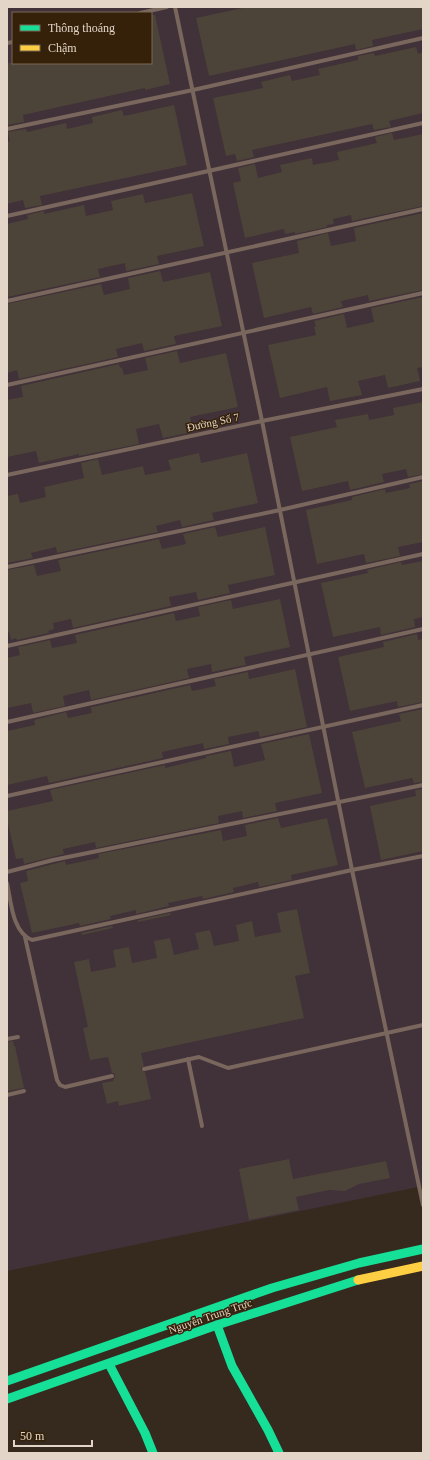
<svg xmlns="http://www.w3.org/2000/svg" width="430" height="1460" font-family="Georgia,serif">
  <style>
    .industrial { fill: #413138; fill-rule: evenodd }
    .building { fill: #4d4439 }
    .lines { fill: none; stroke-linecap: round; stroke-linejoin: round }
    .lane { stroke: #79665c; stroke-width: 4 }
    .fast { stroke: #16e098; stroke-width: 9 }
    .slow { stroke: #ffcf43; stroke-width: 9 }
    .labels { text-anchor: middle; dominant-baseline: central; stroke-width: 3; stroke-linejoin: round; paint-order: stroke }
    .street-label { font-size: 11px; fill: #e3d5c8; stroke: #352109 }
  </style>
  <rect width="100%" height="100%" fill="#362a1e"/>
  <path class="industrial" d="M7,7H423V1186L7,1271ZM13,13H151V63H13Z"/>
  <g class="building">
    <path d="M247,7H423V29L372,40L373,46L356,50L355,44L209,76L196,18Z"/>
    <path d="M151,15H155L170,84L145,90V88L23,115L24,122L7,125V63H151Z"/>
    <path d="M416,47L418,54L423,52V113L389,121L391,127L374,130L372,124L252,150L254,157L237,161L235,154L226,156L213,98L263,88L261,82L290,75L292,81L320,75L318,69L358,60V56L374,53L375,56Z"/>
    <path d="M174,105L187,165L40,196L42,205L25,208L23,200L7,204V142L10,141L8,132L26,129L27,132L66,123L67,129L93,123L92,117L122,110L124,116Z"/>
    <path d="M392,133L394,140L423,134V206L352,221L351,215L333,219L334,224L327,225V227L295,234V232L285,234L284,229L245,238L233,183L241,181L238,168L255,164L258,178L282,172L280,165L312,158L313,165L339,160L337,152L377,143L375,137Z"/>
    <path d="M192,193L204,246L157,256L159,264L126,271L125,263L98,269L100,277L7,297V224L28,219L27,215L44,211V214L84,205L86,216L113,210L111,201L143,194L145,203Z"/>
    <path d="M423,213V290L369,301L368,295L341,301L343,307L313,314L311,307L264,318L252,263L299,253L297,241L328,233L331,246L356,241L354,228Z"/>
    <path d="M160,271L163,282L210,272L222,326L174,336L176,344L144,351L142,343L116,349L118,357L19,379L17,370L7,373V304L101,284L104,295L130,289L128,278Z"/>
    <path d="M423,297V367L417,368L420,381L388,388L385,375L358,381L362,395L330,401L327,387L280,398L268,345L316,335L314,327L316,326L314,321L344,314L347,328L374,322L371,308Z"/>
    <path d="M177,351L180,363L226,353L238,407L190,417L193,432L163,438L159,424L136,429L139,444L79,456V454L39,463L36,451L7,457V400L23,397L21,386L119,364L120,368L122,367L124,375L148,370L145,358Z"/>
    <path d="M423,402V474L408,477L406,469L382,474L384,482L350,490L348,481L302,491L290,437L337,427L335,420L368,414L369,420L394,415L393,408Z"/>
    <path d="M199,453L201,463L247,453L258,503L212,513L214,520L182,527L180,520L156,526L158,532L57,553L56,547L31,553L33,558L7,563V496L18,494L20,503L46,497L44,487L84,478L81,463L98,459L102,475L143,466L145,475L171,470L168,460Z"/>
    <path d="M423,481V542L398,547L400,556L366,563L364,554L317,564L306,510L352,500V497L385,489L386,493L410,488L409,484Z"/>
    <path d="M215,527L218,537L265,527L275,575L228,585L230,593L198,600L196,592L169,597L171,606L73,628L71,619L53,623L54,629L48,631L49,633L17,640L16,638L11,640L9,632L7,633V570L34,565L37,576L61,571L58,560L159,539L162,549L186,544L183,534Z"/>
    <path d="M423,561V617L414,619L415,627L381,635L380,627L333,637L321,583L368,573L367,570L401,562L402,565Z"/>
    <path d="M280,599L290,647L244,657L246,665L212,672L211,664L187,669L189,678L91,700L89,690L63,696L65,706L33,713L31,703L7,708V658L20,655L18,647L50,640L52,648L77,643L75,635L174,613L176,621L200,616L198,607L231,600L233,609Z"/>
    <path d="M417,634L418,640L423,639V702L398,707L397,701L350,711L338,657L384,647L383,642Z"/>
    <path d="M295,669L307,727L260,737L258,731L228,737L229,744L204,749L203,743L162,752L163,758L49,783L47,776L7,785V731L35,725L34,720L66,712L68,718L92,713L91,707H92L190,685L192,691L216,686L214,679L248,672L249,679Z"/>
    <path d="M423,709V782L414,783L412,778L365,788L352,732L401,721L399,714Z"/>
    <path d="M309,734L322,793L275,803L277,811L243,818L242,811L218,816L219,823L96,848L95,842L63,849L64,854L24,864L23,858L16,859L7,819V811L53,801L50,790L165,765V768L206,758V756L231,751L234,767L265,760L261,744Z"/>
    <path d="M423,789V851L381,860L370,806L416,796L415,790Z"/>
    <path d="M278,818L281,828L327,818L338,865L291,875L292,880L259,887L258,882L233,888L234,892L203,899L202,896L168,903L169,906L136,914V910L110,916L111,919L80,926L79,923L32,933L20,883L28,881L26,871L65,861L66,865L99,858L98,854L221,830L223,841L247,836L245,825Z"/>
    <path d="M297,909L310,973L295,976L304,1018L141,1053L144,1066L141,1068V1070L145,1072L151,1099L119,1106L118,1101L107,1104L102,1083L113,1081L115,1076L114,1073H112L108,1057L90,1060L83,1028L88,1027L74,962L89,959L91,972L116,967L113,950L129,947L132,963L157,958L154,941L170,938L174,955L199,949L195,933L210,930L214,946L239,941L236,925L252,921L255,937L281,932L277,913Z"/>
    <path d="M170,913L171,915L138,922V920Z"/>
    <path d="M112,926L113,928L82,935L81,933Z"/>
    <path d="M13,1041L14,1046H15L24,1088L7,1091V1042Z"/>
    <path d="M289,1159L293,1179L386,1161L390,1178L359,1184L345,1191L329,1190L296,1197L299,1210L249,1220L239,1169Z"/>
  </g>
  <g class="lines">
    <g class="lane">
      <path d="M175,7L262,421L352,870L423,1205"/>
      <path d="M140,13L167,7"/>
      <path d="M7,43L13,42"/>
      <path d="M7,129L193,90L423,38"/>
      <path d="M7,216L423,123"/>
      <path d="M7,301L423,209"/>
      <path d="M7,385L423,293"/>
      <path d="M7,475L262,421L423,389"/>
      <path d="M7,567L280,510L423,477"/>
      <path d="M7,646L423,554"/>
      <path d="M7,722L423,629"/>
      <path d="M7,796L423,705"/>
      <path d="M7,872L53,860L423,785"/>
      <path d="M7,883C11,901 12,932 32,940L352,870L423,856"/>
      <path d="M25,937L57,1080L60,1085L65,1087L112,1076"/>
      <path d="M7,1039L18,1037"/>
      <path d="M188,1059L202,1126"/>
      <path d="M144,1069L199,1057L228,1068L423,1025"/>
      <path d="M7,1095L24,1091"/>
    </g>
    <g class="fast">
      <path d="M217,1325L232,1366L268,1430L279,1453"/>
      <path d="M109,1364L145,1433L153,1453"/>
      <path d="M7,1381L272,1288L359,1263L423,1249"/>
      <path d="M7,1399L217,1325L358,1280"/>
    </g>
    <path class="slow" d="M358,1280L423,1266"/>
  </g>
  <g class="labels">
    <g class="street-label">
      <text transform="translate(213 422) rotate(-12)">Đường Số 7</text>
      <text transform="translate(210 1316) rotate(-19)">Nguyễn Trung Trực</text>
    </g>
  </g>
  <rect width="430" height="1460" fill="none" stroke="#e3d5c8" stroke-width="16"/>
  <rect x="12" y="12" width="140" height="52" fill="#352109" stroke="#7b6955"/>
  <rect x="20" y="25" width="20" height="6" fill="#16e098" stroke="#7b6955"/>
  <text x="48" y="32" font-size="12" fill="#e3d5c8">Thông thoáng</text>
  <rect x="20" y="45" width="20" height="6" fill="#ffcf43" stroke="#7b6955"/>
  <text x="48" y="52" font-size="12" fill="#e3d5c8">Chậm</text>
  <path d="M14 1440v6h78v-6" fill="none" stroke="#e3d5c8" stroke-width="2"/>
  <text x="20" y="1440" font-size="12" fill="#e3d5c8" stroke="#352109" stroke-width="3" paint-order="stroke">50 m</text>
</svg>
